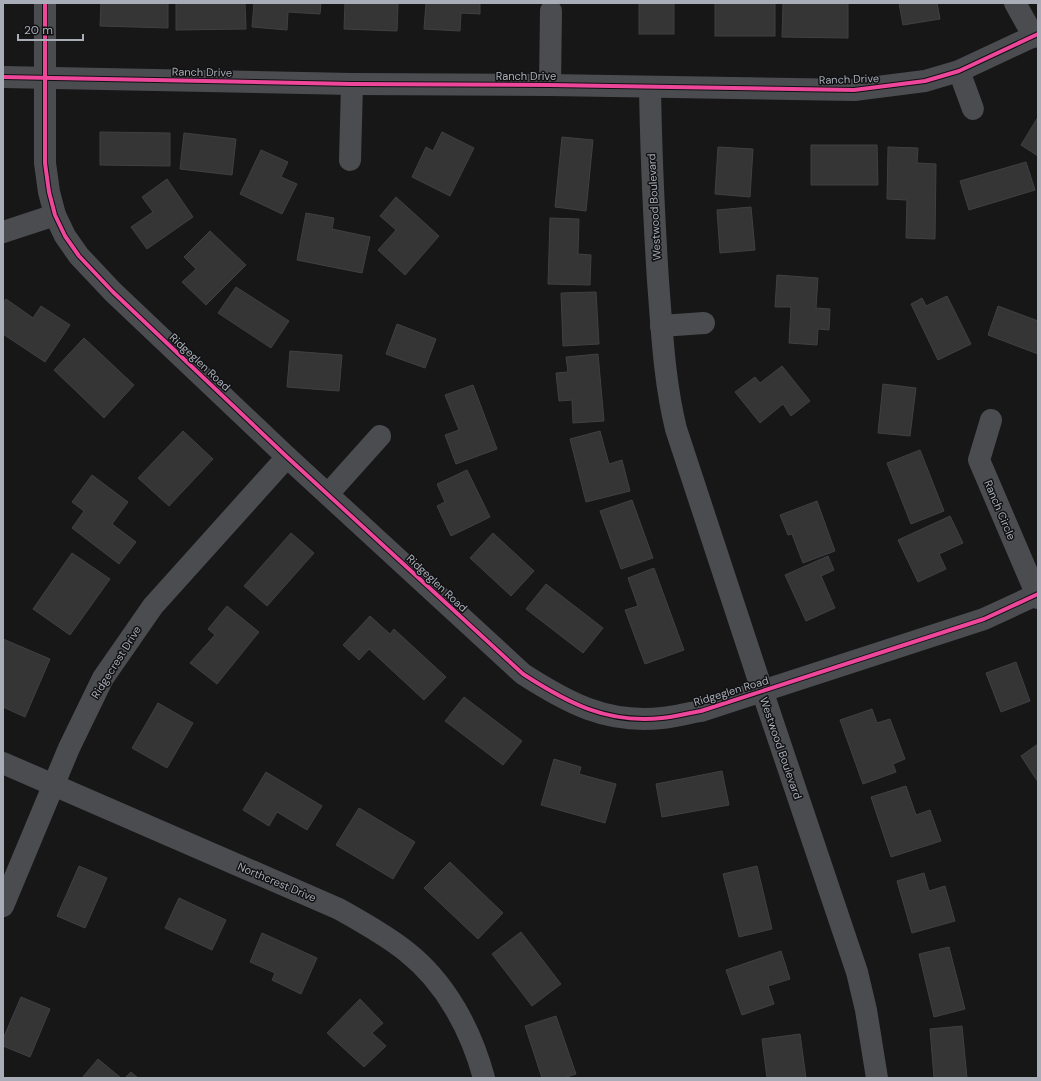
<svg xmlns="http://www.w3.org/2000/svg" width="1041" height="1081" font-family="'DM Sans',sans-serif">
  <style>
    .building { fill: #353536; stroke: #3f4043 }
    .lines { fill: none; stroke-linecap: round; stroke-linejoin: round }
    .minor { stroke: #4b4c50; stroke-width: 22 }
    .cycleway-casing { stroke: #111113; stroke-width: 6 }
    .cycleway { stroke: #ed469a; stroke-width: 4 }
    .labels { text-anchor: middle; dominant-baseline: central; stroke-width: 3; stroke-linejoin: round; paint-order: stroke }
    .street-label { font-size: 11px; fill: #a8adb8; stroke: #111113 }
  </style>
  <rect width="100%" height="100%" fill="#171717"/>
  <g class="building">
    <path d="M101,3H168V28L100,26Z"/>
    <path d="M176,3H245L246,29L176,30Z"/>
    <path d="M254,3H321L320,14L288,12L287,30L252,27Z"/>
    <path d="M345,3H398L397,31L344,29Z"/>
    <path d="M426,3H480V14L461,13L460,31L424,29Z"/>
    <rect x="639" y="3" width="35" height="31"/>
    <rect x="715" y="3" width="60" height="33"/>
    <path d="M783,3H848V38L782,37Z"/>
    <path d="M899,3H937L940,19L903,25Z"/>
    <path d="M1038,117V156L1021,145Z"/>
    <path d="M100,132L170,133V166L100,165Z"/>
    <path d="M442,132L474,148L450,196L412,177L426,147L433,151Z"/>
    <path d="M184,133L236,139L232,175L180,169Z"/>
    <path d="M562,137L593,140L586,211L555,207Z"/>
    <path d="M811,145H877L878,185H811Z"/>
    <path d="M718,147L753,149L750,197L715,194Z"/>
    <path d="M888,147L918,148L917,163L936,164L935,239L906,238L907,200L887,199Z"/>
    <path d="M261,150L288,162L281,177L297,184L282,214L240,194Z"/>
    <path d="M1026,162L1035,190L969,210L960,181Z"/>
    <path d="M167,179L193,217L147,249L131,227L153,212L142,197Z"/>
    <path d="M396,197L439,236L405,275L378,250L396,230L380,216Z"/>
    <path d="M751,207L755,250L720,253L717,210Z"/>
    <path d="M306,213L334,218L332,229L370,237L362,273L297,260Z"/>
    <path d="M550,218L579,219L578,254L591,255L590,285L548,284Z"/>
    <path d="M210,231L246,265L206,305L182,282L196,269L184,257Z"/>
    <path d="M777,275L818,278L816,308L830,309L829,330L818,329L817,345L789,343L791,307H775Z"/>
    <path d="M236,287L289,321L271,348L218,313Z"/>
    <path d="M596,292L599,344L563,346L561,293Z"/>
    <path d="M947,296L971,344L938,360L911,304L922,298L926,306Z"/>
    <path d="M6,299L33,318L41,306L70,325L45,362L3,334V303Z"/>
    <path d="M998,306L1038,321V354L988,335Z"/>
    <path d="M397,324L436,339L425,368L386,354Z"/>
    <path d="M84,338L134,385L104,418L54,370Z"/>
    <path d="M290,351L342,355L339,391L287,387Z"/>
    <path d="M598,354L604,421L573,423L572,400L559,401L556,373L568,372L566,357Z"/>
    <path d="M782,366L810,401L791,416L783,404L760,423L735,392L755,377L760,383Z"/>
    <path d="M883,384L916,388L910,436L878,433Z"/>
    <path d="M473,385L497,449L456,464L445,435L459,430L445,395Z"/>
    <path d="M183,431L213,459L169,506L138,478Z"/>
    <path d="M600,431L609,464L622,460L630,491L586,502L570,439Z"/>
    <path d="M920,450L944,511L911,524L887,463Z"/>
    <path d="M467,470L490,517L451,536L437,506L445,502L437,484Z"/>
    <path d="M92,475L128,502L112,524L136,542L119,564L72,528L84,511L72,502Z"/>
    <path d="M632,500L653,558L621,569L600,511Z"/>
    <path d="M817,501L835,551L803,563L792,534L788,535L780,515Z"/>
    <path d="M950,516L963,543L939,554L946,569L918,582L898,540Z"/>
    <path d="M291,533L314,553L267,606L244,586Z"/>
    <path d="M493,533L534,571L511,596L470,558Z"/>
    <path d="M72,553L110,579L70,635L33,609Z"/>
    <path d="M828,556L834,570L821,576L835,608L806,621L785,575Z"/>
    <path d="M654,568L684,650L645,664L625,610L638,606L628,578Z"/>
    <path d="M546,584L603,628L583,653L526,609Z"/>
    <path d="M227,606L259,632L217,684L190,663L215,635L208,629Z"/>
    <path d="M370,616L390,634L394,629L446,677L424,700L369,649L359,660L343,645Z"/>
    <path d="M3,639L50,659L25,717L3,707Z"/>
    <path d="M1016,662L1030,701L1001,712L986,673Z"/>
    <path d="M464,697L522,741L503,765L445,721Z"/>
    <path d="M158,703L193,723L167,768L132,748Z"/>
    <path d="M872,709L877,723L890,719L905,759L893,764L896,772L863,784L840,720Z"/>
    <path d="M1038,744V782L1021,756Z"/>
    <path d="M554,759L581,767L579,774L616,784L605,823L541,805Z"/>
    <path d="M722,771L729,805L662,817L656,784Z"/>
    <path d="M266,772L322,806L307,830L277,812L269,826L243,810Z"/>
    <path d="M906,786L916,815L930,810L941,841L891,857L871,797Z"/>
    <path d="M359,808L415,842L393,879L336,845Z"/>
    <path d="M450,862L503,913L478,939L424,888Z"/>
    <path d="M79,866L107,878L85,928L57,916Z"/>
    <path d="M757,866L772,929L739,937L723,874Z"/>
    <path d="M924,873L929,891L945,886L955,921L912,933L897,881Z"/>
    <path d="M179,898L226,920L212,950L165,928Z"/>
    <path d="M521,932L561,984L532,1006L492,954Z"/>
    <path d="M262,933L317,958L301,994L272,980L275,973L250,962Z"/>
    <path d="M949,947L965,1009L934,1017L919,954Z"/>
    <path d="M781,951L790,979L768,986L774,1004L742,1015L726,970Z"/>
    <path d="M21,997L50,1009L30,1057L3,1046V1039Z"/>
    <path d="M360,999L383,1023L372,1033L386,1046L364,1067L327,1033Z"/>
    <path d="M556,1016L576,1074L563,1078H542L525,1026Z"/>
    <path d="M962,1026L967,1078H934L930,1029Z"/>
    <path d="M800,1034L806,1078H767L762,1039Z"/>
    <path d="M98,1059L121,1078H82Z"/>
    <path d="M131,1072L138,1078H125Z"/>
  </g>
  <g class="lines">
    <g class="minor">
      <path d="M45,3V163L49,192L55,215L65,236L79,256L113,292L287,457L523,674C568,703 607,724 662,718C675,717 688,713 701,711L984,619L1038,594"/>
      <path d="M1015,3L1034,37"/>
      <path d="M959,71L973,109"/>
      <path d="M3,77L352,84L550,85L854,90L925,81L959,71L1038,34"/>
      <path d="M550,85L551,11"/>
      <path d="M650,87C651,152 654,217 658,281C662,331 664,380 676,429L762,690L857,972L866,1010L877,1078"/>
      <path d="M350,160L352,84"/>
      <path d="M3,232L55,215"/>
      <path d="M661,326L704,323"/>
      <path d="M991,420L979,460L1038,598"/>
      <path d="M328,494L380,436"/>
      <path d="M3,763L339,909C362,922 386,935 407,952C446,983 471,1030 484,1078"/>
      <path d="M3,906L69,748L103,678L153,606L287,457"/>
    </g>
    <defs>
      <g id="cycleway">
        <path d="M45,3V163L49,192L55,215L65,236L79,256L113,292L287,457L523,674C568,703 607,724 662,718C675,717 688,713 701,711L984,619L1038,594"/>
        <path d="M3,77L352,84L550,85L854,90L925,81L959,71L1038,34"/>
      </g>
    </defs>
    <use href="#cycleway" class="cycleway-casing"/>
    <use href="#cycleway" class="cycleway"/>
  </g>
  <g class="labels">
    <g class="street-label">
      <text transform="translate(202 72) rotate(1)">Ranch Drive</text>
      <text x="526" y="76">Ranch Drive</text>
      <text transform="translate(849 79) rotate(-2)">Ranch Drive</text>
      <text transform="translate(654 207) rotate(-93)">Westwood Boulevard</text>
      <text transform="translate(200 362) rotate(43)">Ridgeglen Road</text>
      <text transform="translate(1000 510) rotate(67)">Ranch Circle</text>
      <text transform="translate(437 583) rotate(43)">Ridgeglen Road</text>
      <text transform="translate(116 662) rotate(-58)">Ridgecrest Drive</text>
      <text transform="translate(731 691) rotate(-17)">Ridgeglen Road</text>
      <text transform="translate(781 748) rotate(71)">Westwood Boulevard</text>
      <text transform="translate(277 882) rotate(23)">Northcrest Drive</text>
    </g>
  </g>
  <rect width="1041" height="1081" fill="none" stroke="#a8adb8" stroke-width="8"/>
  <path d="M18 34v6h65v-6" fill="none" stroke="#a8adb8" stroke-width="2"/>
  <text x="24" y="34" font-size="12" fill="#a8adb8" stroke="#111113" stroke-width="3" paint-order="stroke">20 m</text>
</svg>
